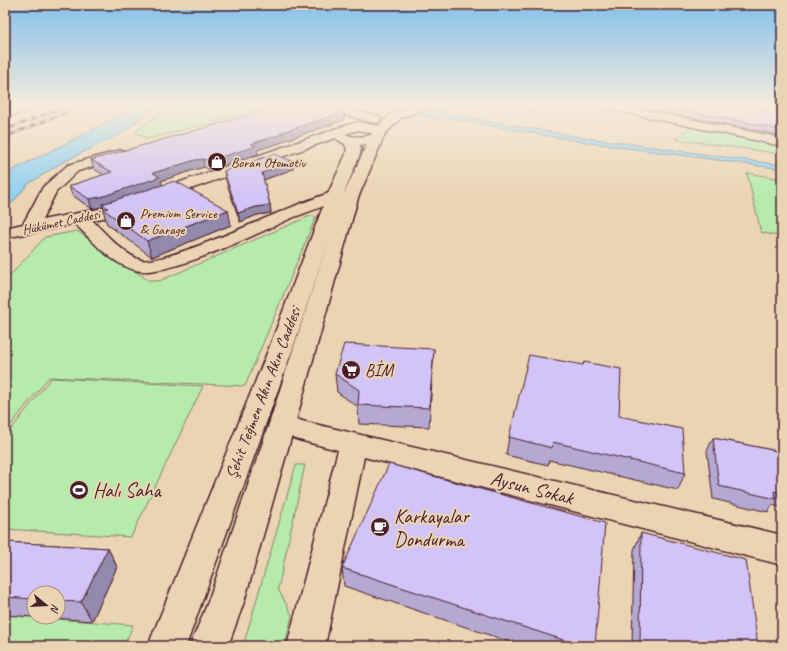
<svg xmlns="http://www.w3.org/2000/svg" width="787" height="651" font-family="Caveat,sans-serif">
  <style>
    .green { fill: #b6ebac; stroke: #80856c }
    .water { fill: #8fd1f0; stroke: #738aa1 }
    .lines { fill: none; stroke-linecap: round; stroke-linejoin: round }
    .minor-casing { stroke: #4a1f2b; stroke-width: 3 }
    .major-casing { stroke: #4a1f2b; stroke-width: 3 }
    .minor { fill: #ebd4b3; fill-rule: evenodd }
    .major { fill: #ebd4b3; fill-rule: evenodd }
    .rail-casing { stroke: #4a1f2b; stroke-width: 3 }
    .rail { stroke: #ebd4b3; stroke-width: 2; stroke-dasharray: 5.5; stroke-linecap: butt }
    .wall { fill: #b5a9d4; stroke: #4a1f2b }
    .shaded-wall { fill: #9389ac; stroke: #4a1f2b }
    .building { fill: #d2c4f6; stroke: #4a1f2b }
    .labels { text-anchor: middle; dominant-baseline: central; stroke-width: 4; stroke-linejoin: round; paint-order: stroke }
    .far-poi-label { font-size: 14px; fill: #4a1f2b; stroke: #ebd4b3; text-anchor: start }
    .far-street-label { font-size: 14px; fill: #4a1f2b; stroke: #ebd4b3 }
    .poi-label { font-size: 17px; fill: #4a1f2b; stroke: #ebd4b3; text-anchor: start }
    .street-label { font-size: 17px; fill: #4a1f2b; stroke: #ebd4b3 }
    .near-street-label { font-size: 20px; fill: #4a1f2b; stroke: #ebd4b3 }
    .near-poi-label { font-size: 20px; fill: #4a1f2b; stroke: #ebd4b3; text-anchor: start }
  </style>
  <rect width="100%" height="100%" fill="#ebd4b3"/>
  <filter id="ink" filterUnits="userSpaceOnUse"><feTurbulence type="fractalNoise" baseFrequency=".025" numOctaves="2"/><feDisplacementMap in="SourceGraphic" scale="8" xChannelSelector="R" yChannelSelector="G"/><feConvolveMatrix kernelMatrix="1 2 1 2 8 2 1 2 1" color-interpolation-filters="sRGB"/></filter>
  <g filter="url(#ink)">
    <g class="green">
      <path d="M171,105H276L148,139L135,132Z"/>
      <path d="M693,126L782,144V154L675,139Z"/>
      <path d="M747,173L782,179V237L761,232Z"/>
      <path d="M310,216L316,217L245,386L49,377L5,432V281L45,237L77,231L148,280L159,281Z"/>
      <path d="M51,378L203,386L131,537L5,529V437Z"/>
      <path d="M296,465H305L278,589L292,615L285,646H243Z"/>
      <path d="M5,615L133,625L124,646H5Z"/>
    </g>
    <g class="water">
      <path d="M132,105H158L120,134L61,163L28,184L5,211V174L88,132L125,112Z"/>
      <path d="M375,105H407L447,112L446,114L580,137L782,165V169L584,142L440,117L436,118Z"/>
    </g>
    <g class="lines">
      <defs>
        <g id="minor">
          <path d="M302,105C329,103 353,110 379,116L381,119L379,122L375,123L343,114L308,108L304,107Z"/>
          <path d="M528,105H541C538,109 534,110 529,108Z"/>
          <path d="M598,105H620L782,138V146L604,108L600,107Z"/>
          <path d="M336,129L341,130L342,133L341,136L114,216L92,220C104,232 124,255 141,260C163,265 264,218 290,208C303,202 316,198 329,193L335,191L341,193L343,196L341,199C325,206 308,212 292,218C260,232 166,279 135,270C110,263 93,241 75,224L5,238V228L23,224L43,187L68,165L121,150L126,151L128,154L126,157L78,171L56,192L42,220L104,208Z"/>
          <path d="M282,414L302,421L782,535V565L364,457L325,646H287L338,450L299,440L273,431L269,424L273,417Z"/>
        </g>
        <g id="major">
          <path d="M20,105H36L34,107L5,119V111Z"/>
          <path d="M416,105H433L431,107L401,118L385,134L358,198L295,424L244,602L228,646H190L208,602L269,424L331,232L293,348L186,646H148L269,348L327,196L346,154C349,139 337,144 330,133L331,130L357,122L378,126L393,112ZM358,130L372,133L371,135C362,137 353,138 345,134ZM367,144L343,196L360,154L361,147L359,145Z"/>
        </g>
      </defs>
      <use href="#minor" class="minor-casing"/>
      <use href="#major" class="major-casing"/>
      <use href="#minor" class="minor"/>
      <use href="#major" class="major"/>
      <defs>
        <g id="rail">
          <path d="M5,130L66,106"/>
          <path d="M5,137L84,105"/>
        </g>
      </defs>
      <use href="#rail" class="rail-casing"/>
      <use href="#rail" class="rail"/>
    </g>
    <g class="wall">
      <path d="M646,105H741L782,113V137L766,132L653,110Z"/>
      <path d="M762,105H782V108Z"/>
      <path d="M344,112V120L283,141V142L257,150L258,154L210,170L204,167L197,169L161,181L162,185L231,225L152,257L107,224L103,209H104L103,207L92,209L72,195L69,186L104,175L94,169L91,160Z"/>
      <path d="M292,161L293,169L264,180L270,205L271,213L257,215L240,222L225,178L224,171Z"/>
      <path d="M434,349L429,427L359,424L358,407L337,392L335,374Z"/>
      <path d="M584,362L619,416L685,473L678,490L549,460L548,465L506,455L509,437L583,365Z"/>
      <path d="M713,438L782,452V508L772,505L768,512L713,499L707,451Z"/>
      <path d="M641,533L758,646H632L634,550Z"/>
      <path d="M5,542L108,548L117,567L92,621L40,617H58V593H34V617L5,615Z"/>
      <path d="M342,568L595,646H522L344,586Z"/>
    </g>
    <g class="shaded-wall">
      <path d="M5,105H13L5,108Z"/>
      <path d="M344,112V120L283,141V142L257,150L258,154L210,170L209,161L251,144L280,133Z"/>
      <path d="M203,159L204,167L197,169L161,181L163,186L102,204L103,207L92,209L89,199L153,173L195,160Z"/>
      <path d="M292,161L293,169L263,180L262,173Z"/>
      <path d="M270,205L271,213L257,215L240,222L238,213L256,207Z"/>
      <path d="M228,210L231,225L152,257L147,241Z"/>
      <path d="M108,548L117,567L92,621L81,602Z"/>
    </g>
    <g class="building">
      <path d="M285,105H321L344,112L280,133L282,134L251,144L256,146L209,161L203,159L195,160L153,173L160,177L101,197L89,199L69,186L112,172L91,160Z"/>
      <path d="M655,105H741L782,113V131L768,127Z"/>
      <path d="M274,154L292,161L262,173L270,205L256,207L238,213L224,171Z"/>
      <path d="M175,181L228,210L147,241L103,209L108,208L102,204Z"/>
      <path d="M344,344L434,349L429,408L358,405L359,390L335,374Z"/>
      <path d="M529,355L583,365L584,362L621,369L619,416L682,429L685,473L553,442L552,448L509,437Z"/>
      <path d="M713,438L782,452V493L774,491L776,499L719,486Z"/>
      <path d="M389,464L605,523L595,646H582L342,568Z"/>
      <path d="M641,533L746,560L758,646H640Z"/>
      <path d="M5,542L108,548L81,602L58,601V593H34V599L5,597Z"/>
    </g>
  </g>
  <linearGradient id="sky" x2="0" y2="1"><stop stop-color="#84c0eb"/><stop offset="0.54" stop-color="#f6ecdd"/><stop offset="1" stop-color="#f6ecdd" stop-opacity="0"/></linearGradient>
  <rect width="787" height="196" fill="url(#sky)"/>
  <defs>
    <symbol id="shop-disc" viewBox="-11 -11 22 22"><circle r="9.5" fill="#4a1f2b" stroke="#ebd4b3"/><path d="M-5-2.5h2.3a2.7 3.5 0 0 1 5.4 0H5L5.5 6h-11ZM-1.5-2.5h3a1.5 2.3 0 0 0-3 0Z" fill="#fff"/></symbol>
    <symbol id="supermarket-disc" viewBox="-11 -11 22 22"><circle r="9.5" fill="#4a1f2b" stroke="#ebd4b3"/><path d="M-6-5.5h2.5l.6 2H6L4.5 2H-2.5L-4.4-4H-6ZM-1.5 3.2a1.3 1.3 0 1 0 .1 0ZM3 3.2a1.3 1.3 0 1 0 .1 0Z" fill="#fff"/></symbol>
    <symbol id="stadium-disc" viewBox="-11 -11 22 22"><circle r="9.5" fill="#4a1f2b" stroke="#ebd4b3"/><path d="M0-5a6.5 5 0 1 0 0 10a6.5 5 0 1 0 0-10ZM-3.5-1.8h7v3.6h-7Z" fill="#fff"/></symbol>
    <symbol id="cafe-disc" viewBox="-11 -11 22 22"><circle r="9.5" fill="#4a1f2b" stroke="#ebd4b3"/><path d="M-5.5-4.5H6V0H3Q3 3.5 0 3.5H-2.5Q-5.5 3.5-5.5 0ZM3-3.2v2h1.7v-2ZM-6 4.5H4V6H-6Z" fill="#fff"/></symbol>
  </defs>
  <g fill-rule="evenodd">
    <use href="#shop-disc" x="206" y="151" width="22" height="22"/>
    <use href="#shop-disc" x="115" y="210" width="22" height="22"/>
    <use href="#supermarket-disc" x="340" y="359" width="22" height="22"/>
    <use href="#stadium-disc" x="68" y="479" width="22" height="22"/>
    <use href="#cafe-disc" x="369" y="516" width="22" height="22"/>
  </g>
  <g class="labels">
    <g class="far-poi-label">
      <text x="231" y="162">Boran Otomotiv</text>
      <text x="140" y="213">Premium Service<tspan x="140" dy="16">&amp; Garage</tspan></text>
    </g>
    <g class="far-street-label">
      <text transform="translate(61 222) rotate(-12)">Hükümet Caddesi</text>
    </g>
    <g class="poi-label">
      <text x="365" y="370">BİM</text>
    </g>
    <g class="street-label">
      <text transform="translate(263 393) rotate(-69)">Şehit Teğmen Akın Akın Caddesi</text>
    </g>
    <g class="near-street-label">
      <text transform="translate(532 488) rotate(14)">Aysun Sokak</text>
    </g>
    <g class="near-poi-label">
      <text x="93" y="490">Halı Saha</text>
      <text x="394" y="516">Karkayalar<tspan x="394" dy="23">Dondurma</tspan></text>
    </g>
  </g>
  <rect width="787" height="651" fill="none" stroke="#ebd4b3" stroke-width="20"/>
  <rect x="10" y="10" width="767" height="631" fill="none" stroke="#4a1f2b" stroke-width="1.5" filter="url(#ink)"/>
  <g transform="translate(46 605) rotate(108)"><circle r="19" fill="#ebd4b3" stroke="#ab8c7d"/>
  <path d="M0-3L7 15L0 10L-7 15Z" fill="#4a1f2b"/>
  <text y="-6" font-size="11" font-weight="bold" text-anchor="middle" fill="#4a1f2b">N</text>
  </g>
</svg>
